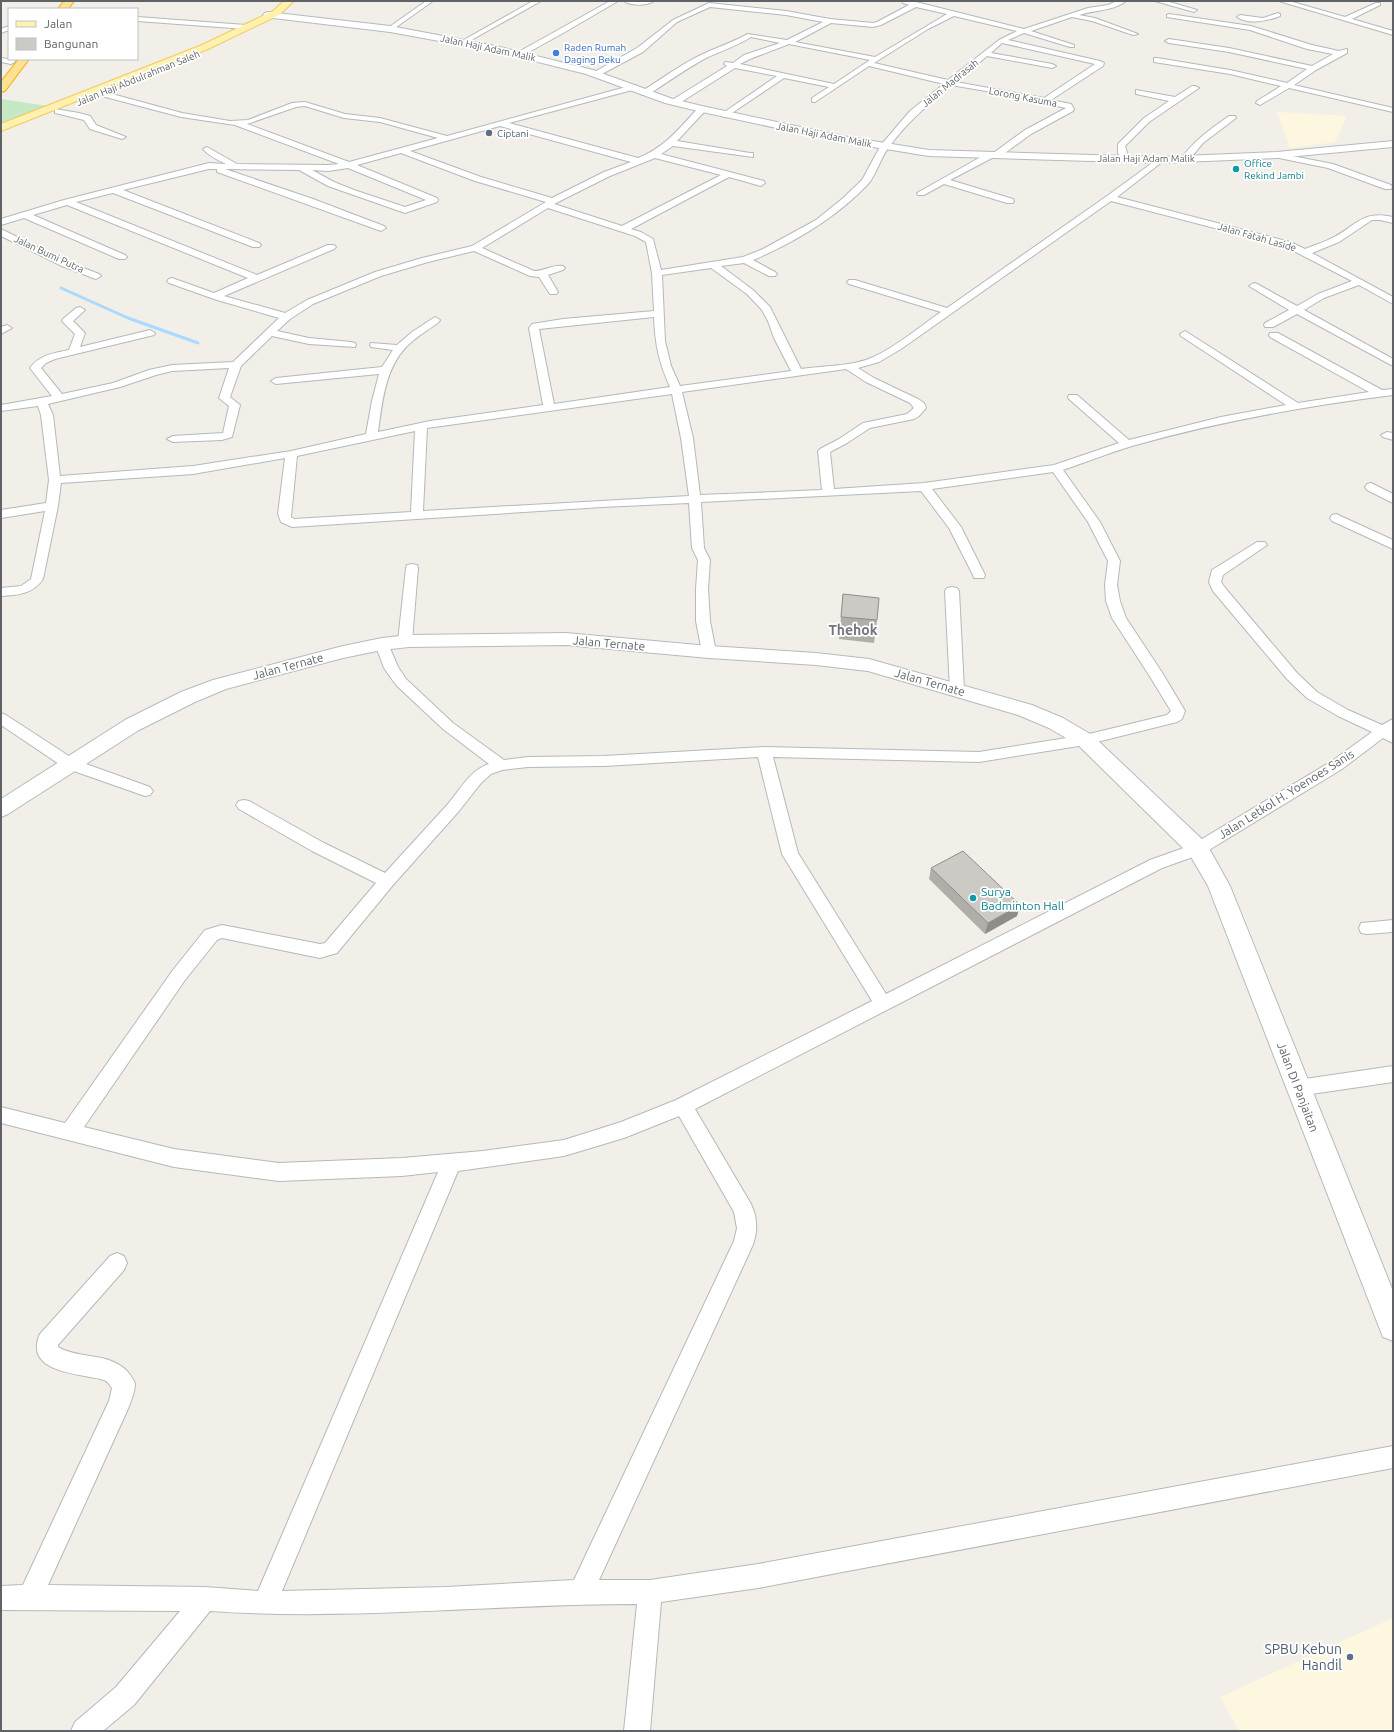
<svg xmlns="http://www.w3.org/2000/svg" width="1394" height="1732" font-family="Ubuntu,sans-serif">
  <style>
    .commercial { fill: #fef7e0 }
    .green { fill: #c5e8c5 }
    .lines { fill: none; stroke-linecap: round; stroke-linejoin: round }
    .stream { stroke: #aadaff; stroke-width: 3 }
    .street-casing { stroke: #b5b8bc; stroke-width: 2 }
    .secondary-casing { stroke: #b6babf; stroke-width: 2 }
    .primary-casing { stroke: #f2c960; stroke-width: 2 }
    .highway-casing { stroke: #f9ab00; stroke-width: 2 }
    .street { fill: #fff; fill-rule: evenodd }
    .secondary { fill: #fff; fill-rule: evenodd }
    .primary { fill: #fff2af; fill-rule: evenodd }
    .highway { fill: #fde293; fill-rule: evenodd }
    .wall { fill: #afaea9 }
    .shaded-wall { fill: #8f8d8a }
    .building { fill: #cccac5; stroke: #8f8d8a }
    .shop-dot { fill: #3f7fe0; stroke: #fff; stroke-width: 1.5 }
    .service-dot { fill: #5c6f8a; stroke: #fff; stroke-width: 1.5 }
    .culture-dot { fill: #0f9aa8; stroke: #fff; stroke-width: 1.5 }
    .labels { text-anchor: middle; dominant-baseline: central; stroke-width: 3.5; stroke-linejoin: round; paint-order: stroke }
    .far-shop-label { font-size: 10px; fill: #366cbe; stroke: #fff; text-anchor: start }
    .far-street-label { font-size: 10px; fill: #5f6368; stroke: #fff }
    .far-service-label { font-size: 10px; fill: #4e5e75; stroke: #fff; text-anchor: start }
    .far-culture-label { font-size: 10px; fill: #0d838f; stroke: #fff; text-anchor: start }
    .street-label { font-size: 12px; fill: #5f6368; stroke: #fff }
    .culture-label { font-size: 12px; fill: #0d838f; stroke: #fff; text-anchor: start }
    .quarter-label { font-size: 14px; font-weight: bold; fill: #70757a; stroke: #fff }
    .near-service-label { font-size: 14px; fill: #4e5e75; stroke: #fff; text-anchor: end }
  </style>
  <rect width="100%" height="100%" fill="#f1efe8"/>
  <g class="commercial">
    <path d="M1277,112L1347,116L1335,142L1290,148Z"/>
    <path d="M1393,1618V1731H1239L1220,1697Z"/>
  </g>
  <path class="green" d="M1,99L54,107L1,124Z"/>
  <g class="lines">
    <path class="stream" d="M61,288L128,318L198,343"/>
    <defs>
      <g id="street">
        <path d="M426,1H433L392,30H388V28Z"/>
        <path d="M533,1H541L466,43L460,42Z"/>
        <path d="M610,1H618L565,32L520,57H517L513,55Z"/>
        <path d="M624,1H654C647,6 631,6 624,1Z"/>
        <path d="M902,1L916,2L1024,29L1088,8L1108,5L1117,1H1126C1114,11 1094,10 1079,15L1095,18L1138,34L1133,35L1092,21L1072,17L1031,31L1074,45V47H1070L1024,33L1008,40L1100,61L1104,63L1103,66L1051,100L1071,104L1074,109L1073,111L1031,134L998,158H992L950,180L1013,199L1014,201L1013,203H1007L944,184L924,195H918L917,193L986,154H992L1025,130L1066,108L1003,94L951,85C928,105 907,122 889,147C880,158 877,174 868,184C836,218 795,242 753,260L775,272L777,274L775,276H769L744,263L721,266L753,290L770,307L801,369C821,366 853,366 871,358C896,347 919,327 941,312L849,284L847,282L849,280H855L947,308L1107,196L1159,158H1162L1163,160L1162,162L1117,197L1290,242L1305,249C1314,245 1325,242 1334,237C1358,224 1363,210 1393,217V223L1380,220H1372L1339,242L1312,253L1393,297V304L1359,285L1324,298L1304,310L1393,359V366L1297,314L1273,327H1265L1264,325L1265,323L1289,310L1249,286L1254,283L1257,284L1297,306L1318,294L1352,281L1284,246L1111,201L901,349L879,362L858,368L874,378L918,399L924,403L926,408L919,416L914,419L870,428L847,443L830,452L834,489L924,483L1054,465L1119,443L1069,399L1068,397L1069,395H1077L1129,440L1221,417L1286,405L1181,336L1180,334L1185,331L1298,403L1369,392L1270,337L1269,335L1270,333H1278L1382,390L1393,389V395C1305,406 1217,422 1132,446C1109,453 1086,462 1063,470L1100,522L1120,561L1117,585L1120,601L1126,618L1163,674L1185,711L1182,719L1177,722L1085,745L979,762L773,757L798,853L886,994L1150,860L1192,845L1332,761L1372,732L1338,716L1307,698L1287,679L1213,591L1209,582L1212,570L1257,542H1265L1267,545L1223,575L1221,582L1226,589L1297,673L1317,692L1348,710L1382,725L1393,719V743L1383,738L1342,769L1204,853L1162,868L695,1109L751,1204C758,1219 758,1234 751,1249L599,1580H650L758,1564L1393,1446V1468L758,1588L661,1602L650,1731H624L637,1604C495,1604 352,1621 210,1611L134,1705L103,1731H71L75,1722L116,1687L180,1611L1,1610V1586L23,1585L109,1401L112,1388C110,1386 108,1382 106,1381C102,1379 95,1378 90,1377C67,1373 25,1368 40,1334L110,1256L117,1253L124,1256L127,1263L124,1270L58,1345V1347C81,1360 106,1351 127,1371C130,1375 134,1379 135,1384C135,1392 130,1404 127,1411L48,1585L205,1587L258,1591L438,1172L402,1176L279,1181L174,1167L1,1123V1107L65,1123L173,970L205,930L222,925L320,944L325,943L376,883L312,851L239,809L236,805L239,801L244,800L249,801L324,843L385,873C406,850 427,827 448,804C460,790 470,770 489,764L443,729L396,685L384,668L375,644L377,641L382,640L387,641L398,667L406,679L453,723L504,760L528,757L604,756L764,747L979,752L1085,735L1167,715L1171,711L1149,675L1112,618L1106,601L1105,585L1108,561L1088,522L1053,472L932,489L961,527L985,575L984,578H974L973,575L949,528L921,491L701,502L704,548L710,560L708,589L710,621L716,652L714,655L709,656L704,655L702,652L696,621V589L698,560L692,548L689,503L602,507L292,527L281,522L278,514L285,458L193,474L61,483L58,506L43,579C33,594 18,595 1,596V588L21,586L31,579L45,511L1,518V510L46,503L49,480L41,415L38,406L1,411V405L52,396L30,368C39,355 54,353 69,350L75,334L62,321L63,319L76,308L80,307L85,310L73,321L85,333L80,347L150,330L155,333L154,335L55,359L46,363L41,368L62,394L113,383L149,370L172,365L233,362L279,318L217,300L169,283L167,281L169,279L172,278L214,293L248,278L67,205L33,215L125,255L127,257L125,259H119L24,218L1,225V219L64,200L209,163L226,164C218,160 209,156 203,149L207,147L237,164L328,165L339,164L235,125L181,117L98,95L97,93L101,91L182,113L230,121L248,120L292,103L305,102L345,114L380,118L447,136L633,85H636V89L509,123L638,158C664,148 680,128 699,107H705V111L677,141L750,153H753V157L673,146L661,154L764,181L765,183L761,186L729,177L631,229L641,232L653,239L661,270L743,257L763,249L816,220L842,199L862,180L881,145L910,111L944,84L869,66L815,102H812V98L829,87L784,78L726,117H723V113L777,76L735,68L678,104H672V100L727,66L724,64L725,62L733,63L744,55L780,43L751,37C737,46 721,51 706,58C686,69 667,82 648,95H642V91C662,79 681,64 703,54C718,47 733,42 748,34L787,40L823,22L786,15L710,7L677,22L643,52L598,76H592L591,74L637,48L673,20L709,3L786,11L830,19L873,23L877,22L909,5L903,3ZM916,7L947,14L875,57L795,42L831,23L873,27L881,25ZM954,16L1017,31L999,40L948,80L874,63L928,29ZM1002,43L1095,64L1044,98L956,82L987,56L1052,68L1056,66L1052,64L991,53ZM789,44L870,60L834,84L740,64L750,59ZM305,106L344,118L380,122L438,138L349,162L247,124L296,107ZM500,126L631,162L604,172L552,198L481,177L410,151ZM401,153L475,181L546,202L472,246L422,258L375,272L307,300L285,313L224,296L334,249L336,247L334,245H328L257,275L76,202L113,193L253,247H259L261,245L259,243L123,190L209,169H217V172L381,231L386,228L384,226L313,199L225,169L299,170L328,186L405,213L437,202L438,200L437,198L357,165ZM655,158L721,175L622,226L554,204L610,176ZM348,168L426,200L405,207L354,190L334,182L312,170L328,171ZM548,208L635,236L646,242L652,273L654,311L563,319L532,324L529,328L543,405L430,421L378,432C382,403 385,369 406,347C416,337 428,330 439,322L440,320L435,317L412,332L397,345L371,343L370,345L371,347L393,350L382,367L276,378L271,381L276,384L379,374L372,401L366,434L291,451L193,466L60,476L53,415L48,404L120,387L156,375L172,371L229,368L219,398L229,406L223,433L173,436L167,439L173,442L222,440L232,437L240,405L230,397L241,366L272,336L309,344L355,347L356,345L355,343L351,342L309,338L277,331L290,319L313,304L381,276L428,262L474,251L530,276L539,277L550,294H556L558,292L548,275L563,270L565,268L563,266C554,264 544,271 534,271L482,248ZM711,268L747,294L762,310L768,321L774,338L791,371L680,386L671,366L665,341L662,275ZM654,317C655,344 659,363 670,387L554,404L539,329ZM846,369L866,382L910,403L914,408L907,414L863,423L839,439L820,449L818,451L822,490L700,495L693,438L682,392ZM672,394L681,438L689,496L423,511L427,428ZM415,431L411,512L294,519L291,517L297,456ZM758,757L782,854L872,1001L676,1100L621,1122L564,1140L483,1151L402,1158L279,1163L174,1149L84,1127L185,980L217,940L222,938L320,958L337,953L393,885L459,811L481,783L491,774L502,770L528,767L604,766ZM679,1116L734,1212L737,1228L734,1241L574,1580L446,1587L282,1591L458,1171L564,1156L624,1138Z"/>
        <path d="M1155,1H1166L1197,10L1194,12Z"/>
        <path d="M1279,1H1289L1345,17L1376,3H1380V5L1352,19L1393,31V35Z"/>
        <path d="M1278,13L1280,14V16C1268,21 1248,25 1237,17L1240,15L1263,18Z"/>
        <path d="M1169,14L1251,26L1312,45L1339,51L1347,49V53L1316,70L1294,85L1393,108V112L1289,88L1260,105L1256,103L1257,101L1281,86L1230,74L1154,62V58H1157L1230,70L1287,83L1307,69L1229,52L1169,43L1165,41L1169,39L1229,48L1312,66L1333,54L1307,49L1250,30L1167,17V15Z"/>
        <path d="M137,17L246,25L249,27L246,29L137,21Z"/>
        <path d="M9,26V30L1,33V29Z"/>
        <path d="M1,58L14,60L15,62L11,64L1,62Z"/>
        <path d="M1192,86H1195L1199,88L1149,122L1125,146L1129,159L1125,161H1122L1118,153V144L1144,118L1169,101L1136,94V90L1175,97Z"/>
        <path d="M55,109L79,113L90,116L96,125L126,137L122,139L90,129L84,120L55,113Z"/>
        <path d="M1229,116H1235L1236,118L1203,143L1188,161H1182L1181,159C1194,140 1211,129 1229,116Z"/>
        <path d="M1274,153H1277L1333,164L1391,185L1392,187L1391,189H1385L1328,168L1274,157Z"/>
        <path d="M1,229L68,262L99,274L101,276L96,279L93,278L62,266L1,236Z"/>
        <path d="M7,325L12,328L1,334V327Z"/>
        <path d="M1387,432L1393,433V440L1383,437L1381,435Z"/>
        <path d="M1371,483L1393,494V503L1367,490L1365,487L1367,484Z"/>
        <path d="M1336,514L1393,540V549L1332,521L1330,518L1332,515Z"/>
        <path d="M412,564L417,565L418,568L412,641L410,644L405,645L400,644L398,641L406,568L407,565Z"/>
        <path d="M952,587L957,588L959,591L964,690L962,693L957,695L952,693L950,690L945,591L947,588Z"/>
        <path d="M1,713L6,715L75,760L150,787L153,791L150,795L145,796L65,768L1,725Z"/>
        <path d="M1393,920V932L1367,934L1361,933L1359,928L1361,923Z"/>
        <path d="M1393,1066V1082L1298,1096L1291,1094L1289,1088L1291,1082L1298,1080Z"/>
      </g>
      <g id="secondary">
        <path d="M268,12L390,26L496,46L593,70L673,99L702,106L842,136L929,150L1159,157L1277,152L1393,141V147L1277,158L1159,163L929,156L842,142L702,112L665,103L586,74L494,51L390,32L265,17L263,15L265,13Z"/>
        <path d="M566,633L709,646L816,653L869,659L1032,705L1063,718L1092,735L1206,843L1230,886L1393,1291V1341L1383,1337L1379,1327L1208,886L1190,855L1078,745L1049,728L1018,715L868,671L816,665L709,658L566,645L409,647L382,650L343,658L226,689L195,702L139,730L8,814L1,817V799L125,720L181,692L213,680L343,646L382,638L409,635Z"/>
      </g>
      <path id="primary" d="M284,1H294L279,15L208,49L1,131V124L202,45L273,11Z"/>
      <g id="highway">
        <path d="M64,1H74L68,9H58Z"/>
        <path d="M19,59H29L5,91L1,92V82Z"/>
      </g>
    </defs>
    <use href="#street" class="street-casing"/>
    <use href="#secondary" class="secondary-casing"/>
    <use href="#primary" class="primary-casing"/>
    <use href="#highway" class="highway-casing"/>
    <use href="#street" class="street"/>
    <use href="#secondary" class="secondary"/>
    <use href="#primary" class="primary"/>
    <use href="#highway" class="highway"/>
  </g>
  <g class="wall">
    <path d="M843,594L877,620L874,643L839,639Z"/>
    <path d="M931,868L1020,905L1017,916L985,934L929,879Z"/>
  </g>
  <path class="shaded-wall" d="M1020,905L1017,916L985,934L988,923Z"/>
  <g class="building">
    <path d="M843,594L879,598L877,620L841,617Z"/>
    <path d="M963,851L1020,905L988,923L931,868Z"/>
  </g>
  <circle class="shop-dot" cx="556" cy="53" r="4"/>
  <g class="service-dot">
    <circle cx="489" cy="133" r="4"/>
    <circle cx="1350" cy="1657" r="4"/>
  </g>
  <g class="culture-dot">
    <circle cx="1236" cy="169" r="4"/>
    <circle cx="973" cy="898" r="4"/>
  </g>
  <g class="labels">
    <g class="far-shop-label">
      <text x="564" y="47">Raden Rumah<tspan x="564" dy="12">Daging Beku</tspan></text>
    </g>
    <g class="far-street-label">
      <text transform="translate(488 48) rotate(12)">Jalan Haji Adam Malik</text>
      <text transform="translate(138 78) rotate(-22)">Jalan Haji Abdulrahman Saleh</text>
      <text transform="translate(950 83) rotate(-39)">Jalan Madrasah</text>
      <text transform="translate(1023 97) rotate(11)">Lorong Kasuma</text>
      <text transform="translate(824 135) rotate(11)">Jalan Haji Adam Malik</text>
      <text x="1146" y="158">Jalan Haji Adam Malik</text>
      <text transform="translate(1257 237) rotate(16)">Jalan Fatah Laside</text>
      <text transform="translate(49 254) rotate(25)">Jalan Bumi Putra</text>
    </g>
    <g class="far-service-label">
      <text x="497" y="133">Ciptani</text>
    </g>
    <g class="far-culture-label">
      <text x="1244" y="163">Office<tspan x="1244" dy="12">Rekind Jambi</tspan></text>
    </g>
    <g class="street-label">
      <text transform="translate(609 643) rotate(5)">Jalan Ternate</text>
      <text transform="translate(288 666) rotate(-15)">Jalan Ternate</text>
      <text transform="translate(930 682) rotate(16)">Jalan Ternate</text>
      <text transform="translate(1286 794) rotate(-32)">Jalan Letkol H. Yoenoes Sanis</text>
      <text transform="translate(1298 1087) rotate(69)">Jalan DI Panjaitan</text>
    </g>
    <g class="culture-label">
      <text x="981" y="891">Surya<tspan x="981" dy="14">Badminton Hall</tspan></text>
    </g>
    <g class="quarter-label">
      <text x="853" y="630">Thehok</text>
    </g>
    <g class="near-service-label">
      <text x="1342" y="1649">SPBU Kebun<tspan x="1342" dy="16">Handil</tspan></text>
    </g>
  </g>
  <rect width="1394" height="1732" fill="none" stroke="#5f6368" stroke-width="4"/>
  <rect x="8" y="8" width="130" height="52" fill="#ffffff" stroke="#bfc1c3"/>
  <rect x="16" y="21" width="20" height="6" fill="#fff2af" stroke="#bfc1c3"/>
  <text x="44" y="28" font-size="12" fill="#5f6368">Jalan</text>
  <rect x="16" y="38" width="20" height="12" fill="#cccac5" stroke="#bfc1c3"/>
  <text x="44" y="48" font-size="12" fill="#5f6368">Bangunan</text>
</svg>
